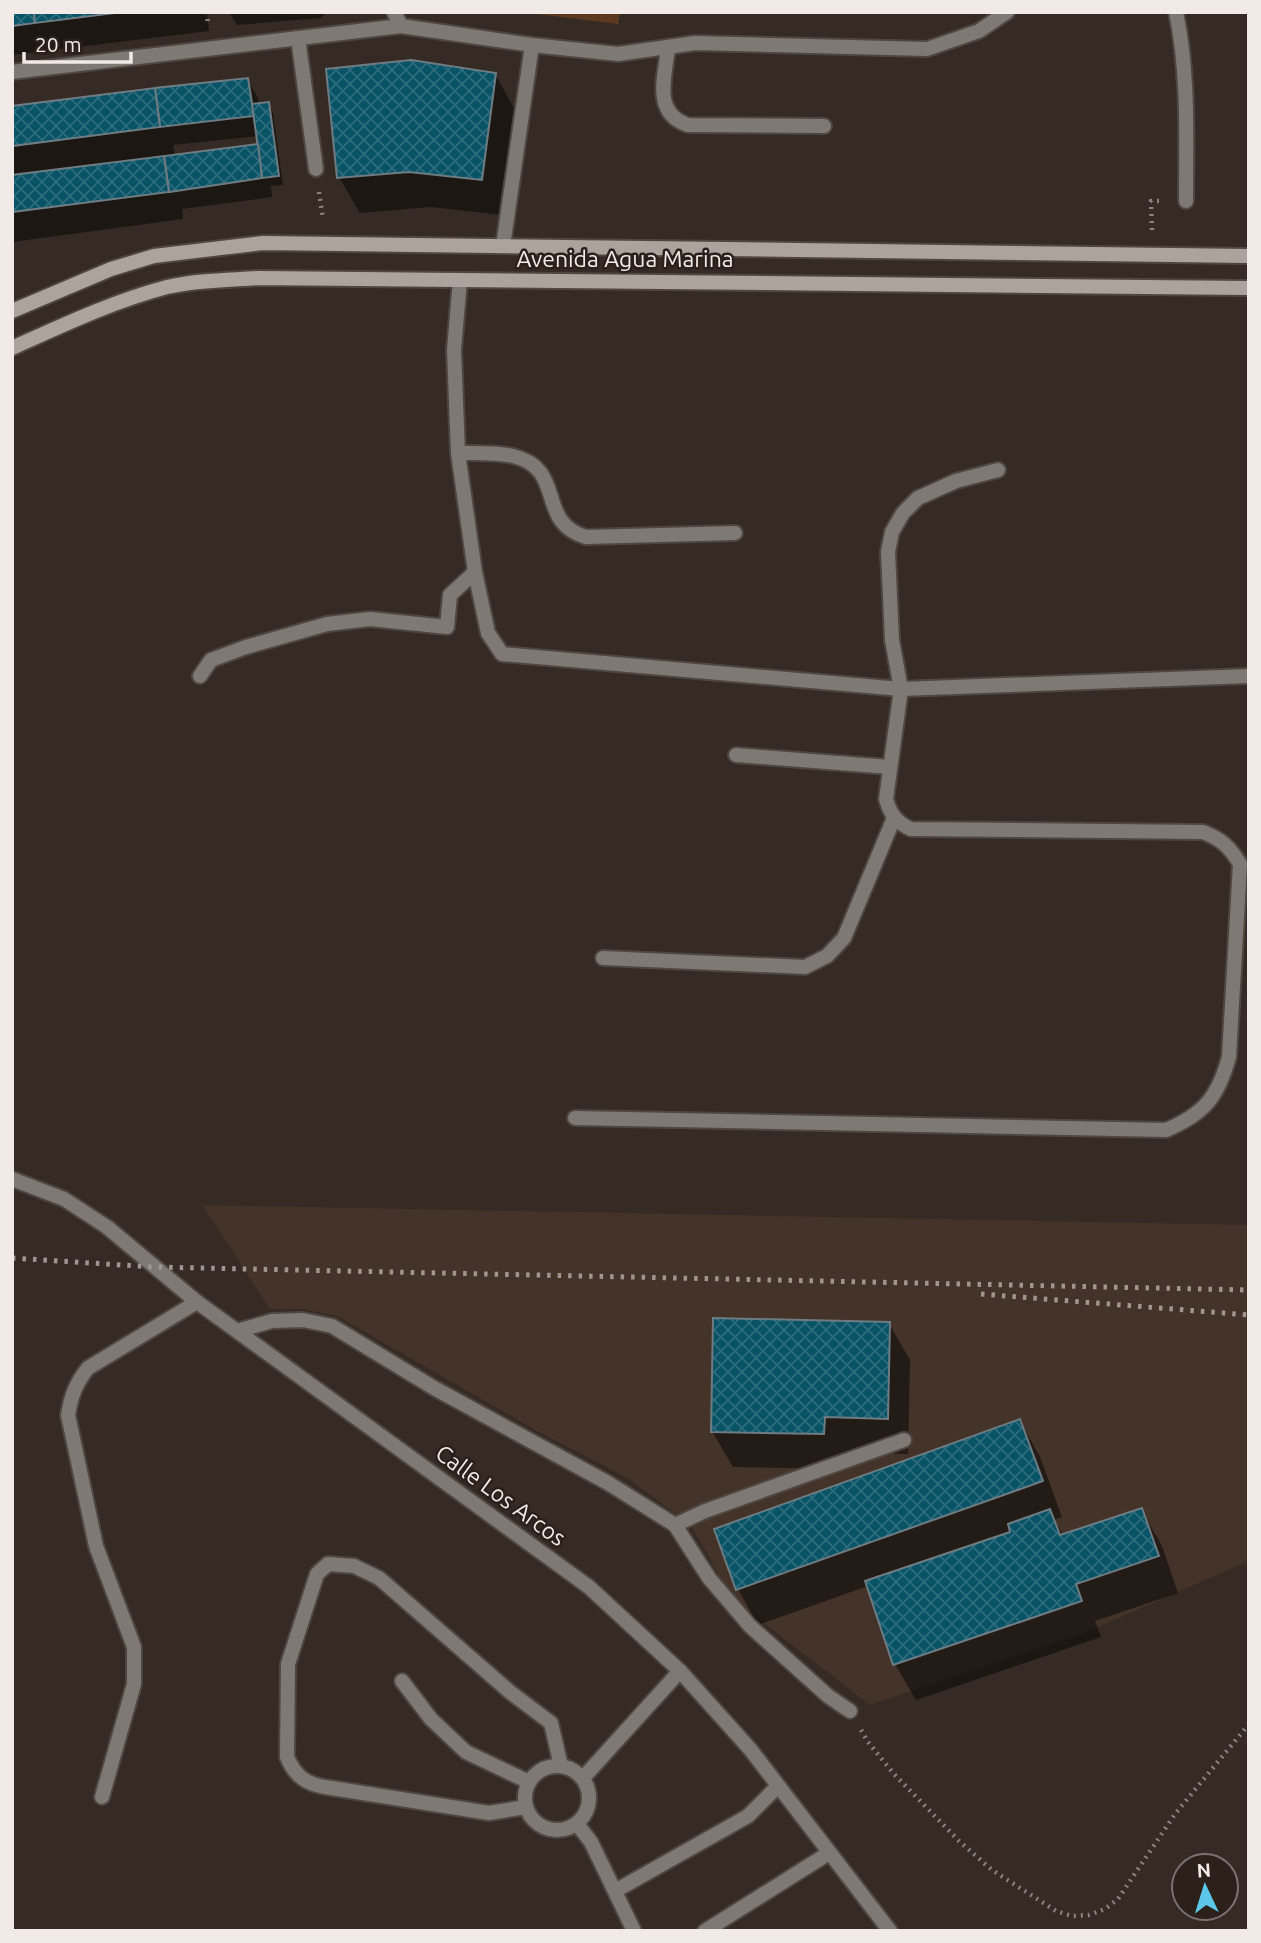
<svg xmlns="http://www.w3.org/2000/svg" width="1261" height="1943" font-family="Ubuntu,sans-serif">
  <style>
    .built { fill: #433328 }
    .park { fill: url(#park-tufts) }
    .shadow { fill: #0007; fill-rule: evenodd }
    .building { fill: url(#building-cross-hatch); stroke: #6d7c82; stroke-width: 2 }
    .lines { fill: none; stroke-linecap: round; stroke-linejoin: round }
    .lane-casing { stroke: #4f463f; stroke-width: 18 }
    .street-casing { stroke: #4f463f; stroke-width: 18 }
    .secondary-casing { stroke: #4f463f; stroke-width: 18 }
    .path { stroke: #8b827d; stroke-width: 4.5; stroke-dasharray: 2 5; stroke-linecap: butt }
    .lane { stroke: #7e7975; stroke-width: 14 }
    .street { stroke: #7e7975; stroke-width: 14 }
    .secondary { stroke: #aca39d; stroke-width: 14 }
    .rail { stroke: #9f9691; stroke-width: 5; stroke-dasharray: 3.5 7; stroke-linecap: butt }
    .labels { text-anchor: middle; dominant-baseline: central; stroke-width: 5; stroke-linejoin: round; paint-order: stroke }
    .street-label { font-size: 23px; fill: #f1eae6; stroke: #2b211a }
  </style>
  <defs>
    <pattern id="park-tufts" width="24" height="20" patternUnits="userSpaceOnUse" patternTransform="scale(1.75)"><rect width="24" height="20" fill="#5c391e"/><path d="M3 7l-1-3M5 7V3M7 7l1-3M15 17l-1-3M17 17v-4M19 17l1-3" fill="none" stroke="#74563f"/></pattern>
    <pattern id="building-cross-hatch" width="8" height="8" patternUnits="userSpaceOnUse" patternTransform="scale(1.75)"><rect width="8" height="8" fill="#095366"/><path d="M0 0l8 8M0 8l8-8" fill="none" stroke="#2d6c7c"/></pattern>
  </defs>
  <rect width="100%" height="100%" fill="#352b24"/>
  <path class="built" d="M202,1205L1249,1225V1561L1084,1633L870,1705L743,1607L720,1577L691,1525L624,1476L537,1431L337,1316L303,1309H270Z"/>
  <path class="park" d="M521,12H620L618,24Z"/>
  <g class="shadow">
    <path d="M12,12H207L209,31L12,55Z"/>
    <path d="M229,12H325V13L321,18L237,25Z"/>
    <path d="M495,74L515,110L502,215L431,207L360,213L339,177Z"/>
    <path d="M247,79L258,98L259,105L268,104L273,113L283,185L271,186L272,197L182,209L183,219L12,242V108ZM258,136L260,145L175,156L173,145Z"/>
    <path d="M889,1324L910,1360L908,1454L844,1453V1469L733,1467L712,1431Z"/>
    <path d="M1020,1421L1040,1457L1062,1517L1054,1520L1064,1536L1141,1510L1162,1546L1178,1593L1095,1621L1101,1637L916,1700L895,1664L868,1586L758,1625L738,1589Z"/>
  </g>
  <g class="building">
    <path d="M12,12H34L35,23L12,26Z"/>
    <path d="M34,12H123L35,23Z"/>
    <path d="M411,60L496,73L482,180L409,172L337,178L326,69Z"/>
    <path d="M248,78L254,116L160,127L155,88Z"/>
    <path d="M155,88L160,127L12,146V106Z"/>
    <path d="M269,102L279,176L262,178L252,104Z"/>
    <path d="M258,144L262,178L169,192L164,156Z"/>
    <path d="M164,156L169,192L12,212V175Z"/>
    <path d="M713,1318L890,1322L888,1419L825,1417L824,1434L711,1432Z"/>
    <path d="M1020,1419L1043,1481L736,1590L714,1529Z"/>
    <path d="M1142,1508L1159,1556L1076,1584L1082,1601L893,1665L865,1581L1010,1532L1008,1524L1050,1509L1060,1535Z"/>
  </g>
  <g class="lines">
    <defs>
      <g id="lane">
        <path d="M298,38L316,169"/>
        <path d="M668,48C665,77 652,113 688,125L824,126"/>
        <path d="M200,676L211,660L246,647L327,624L370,619L447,627L450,595L475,572"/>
        <path d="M736,755L890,767"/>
        <path d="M603,958L805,967L827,956L844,938L894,818"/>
        <path d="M575,1118L1166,1130C1204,1114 1218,1097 1229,1057L1240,864C1230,847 1221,839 1203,832L911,829C897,823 890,814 886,799L901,689"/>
        <path d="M237,1331L272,1321L303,1320L332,1326L434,1388L608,1483L675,1525L709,1578L750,1626L828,1696L850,1711"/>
        <path d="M675,1525L705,1511L904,1440"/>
        <path d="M615,1891L748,1816L778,1786"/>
        <path d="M705,1931L829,1853"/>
      </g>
      <g id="street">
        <path d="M394,12L401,26"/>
        <path d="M1176,12C1189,74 1186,138 1186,201"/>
        <path d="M532,45L618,54L695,43L927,49L979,31L1007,12"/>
        <path d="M12,72L401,26L532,45L503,246"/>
        <path d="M460,280L454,350L458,453L475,572L488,633L502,654L901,689L1249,676"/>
        <path d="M458,453C476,453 496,452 513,456C567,469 535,522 586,537L735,533"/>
        <path d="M901,689L892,640L888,552L892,532L903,513L918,498L956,481L998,470"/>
        <path d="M12,1179L64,1199L107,1227L197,1302L589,1587L680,1671L750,1749L890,1931"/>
        <path d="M402,1681L431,1719L466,1752L529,1782"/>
        <circle cx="557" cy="1798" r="32"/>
        <path d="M583,1778L680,1671"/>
        <path d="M102,1797L134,1684V1647L96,1546L68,1415C71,1396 76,1383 88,1368L197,1302"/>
        <path d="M526,1807L489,1813L325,1787C306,1784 295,1776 287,1757L288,1664L317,1574L328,1564L354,1566L379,1578L510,1692L551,1723L561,1766"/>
        <path d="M577,1824L591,1842L634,1931"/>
      </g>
      <g id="secondary">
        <path d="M12,311L111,269L154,256L263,243L1249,256"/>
        <path d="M12,348C63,325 114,301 167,287C197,280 228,280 258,278L1249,288"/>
      </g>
    </defs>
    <use href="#lane" class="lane-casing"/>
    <use href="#street" class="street-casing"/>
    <use href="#secondary" class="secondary-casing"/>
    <g class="path">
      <path d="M207,12L208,25"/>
      <path d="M319,192L323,219"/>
      <path d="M1152,230L1151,201H1163"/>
      <path d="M861,1730L868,1742L894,1774L959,1841L992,1870L1056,1911L1072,1916L1089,1915L1105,1909L1118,1899L1175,1814L1249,1724"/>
    </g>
    <use href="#lane" class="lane"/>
    <use href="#street" class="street"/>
    <use href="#secondary" class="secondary"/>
    <g class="rail">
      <path d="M12,1258L153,1267L1249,1290"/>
      <path d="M981,1294L1249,1315"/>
    </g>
  </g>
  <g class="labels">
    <g class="street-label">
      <text x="625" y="258">Avenida Agua Marina</text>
      <text transform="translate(501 1495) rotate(36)">Calle Los Arcos</text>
    </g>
  </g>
  <rect width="1261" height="1943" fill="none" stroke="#f1eae6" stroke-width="28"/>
  <g transform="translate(1205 1887) rotate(356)"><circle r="33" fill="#2b211a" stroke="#7a716c" stroke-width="2"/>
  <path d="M0-5L12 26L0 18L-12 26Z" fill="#5cc7e8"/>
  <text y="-10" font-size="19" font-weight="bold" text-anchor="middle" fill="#f1eae6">N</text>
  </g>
  <path d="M24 52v10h107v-10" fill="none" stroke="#f1eae6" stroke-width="3.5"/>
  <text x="35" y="52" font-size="21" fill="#f1eae6" stroke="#2b211a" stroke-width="5" paint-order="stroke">20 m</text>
</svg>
